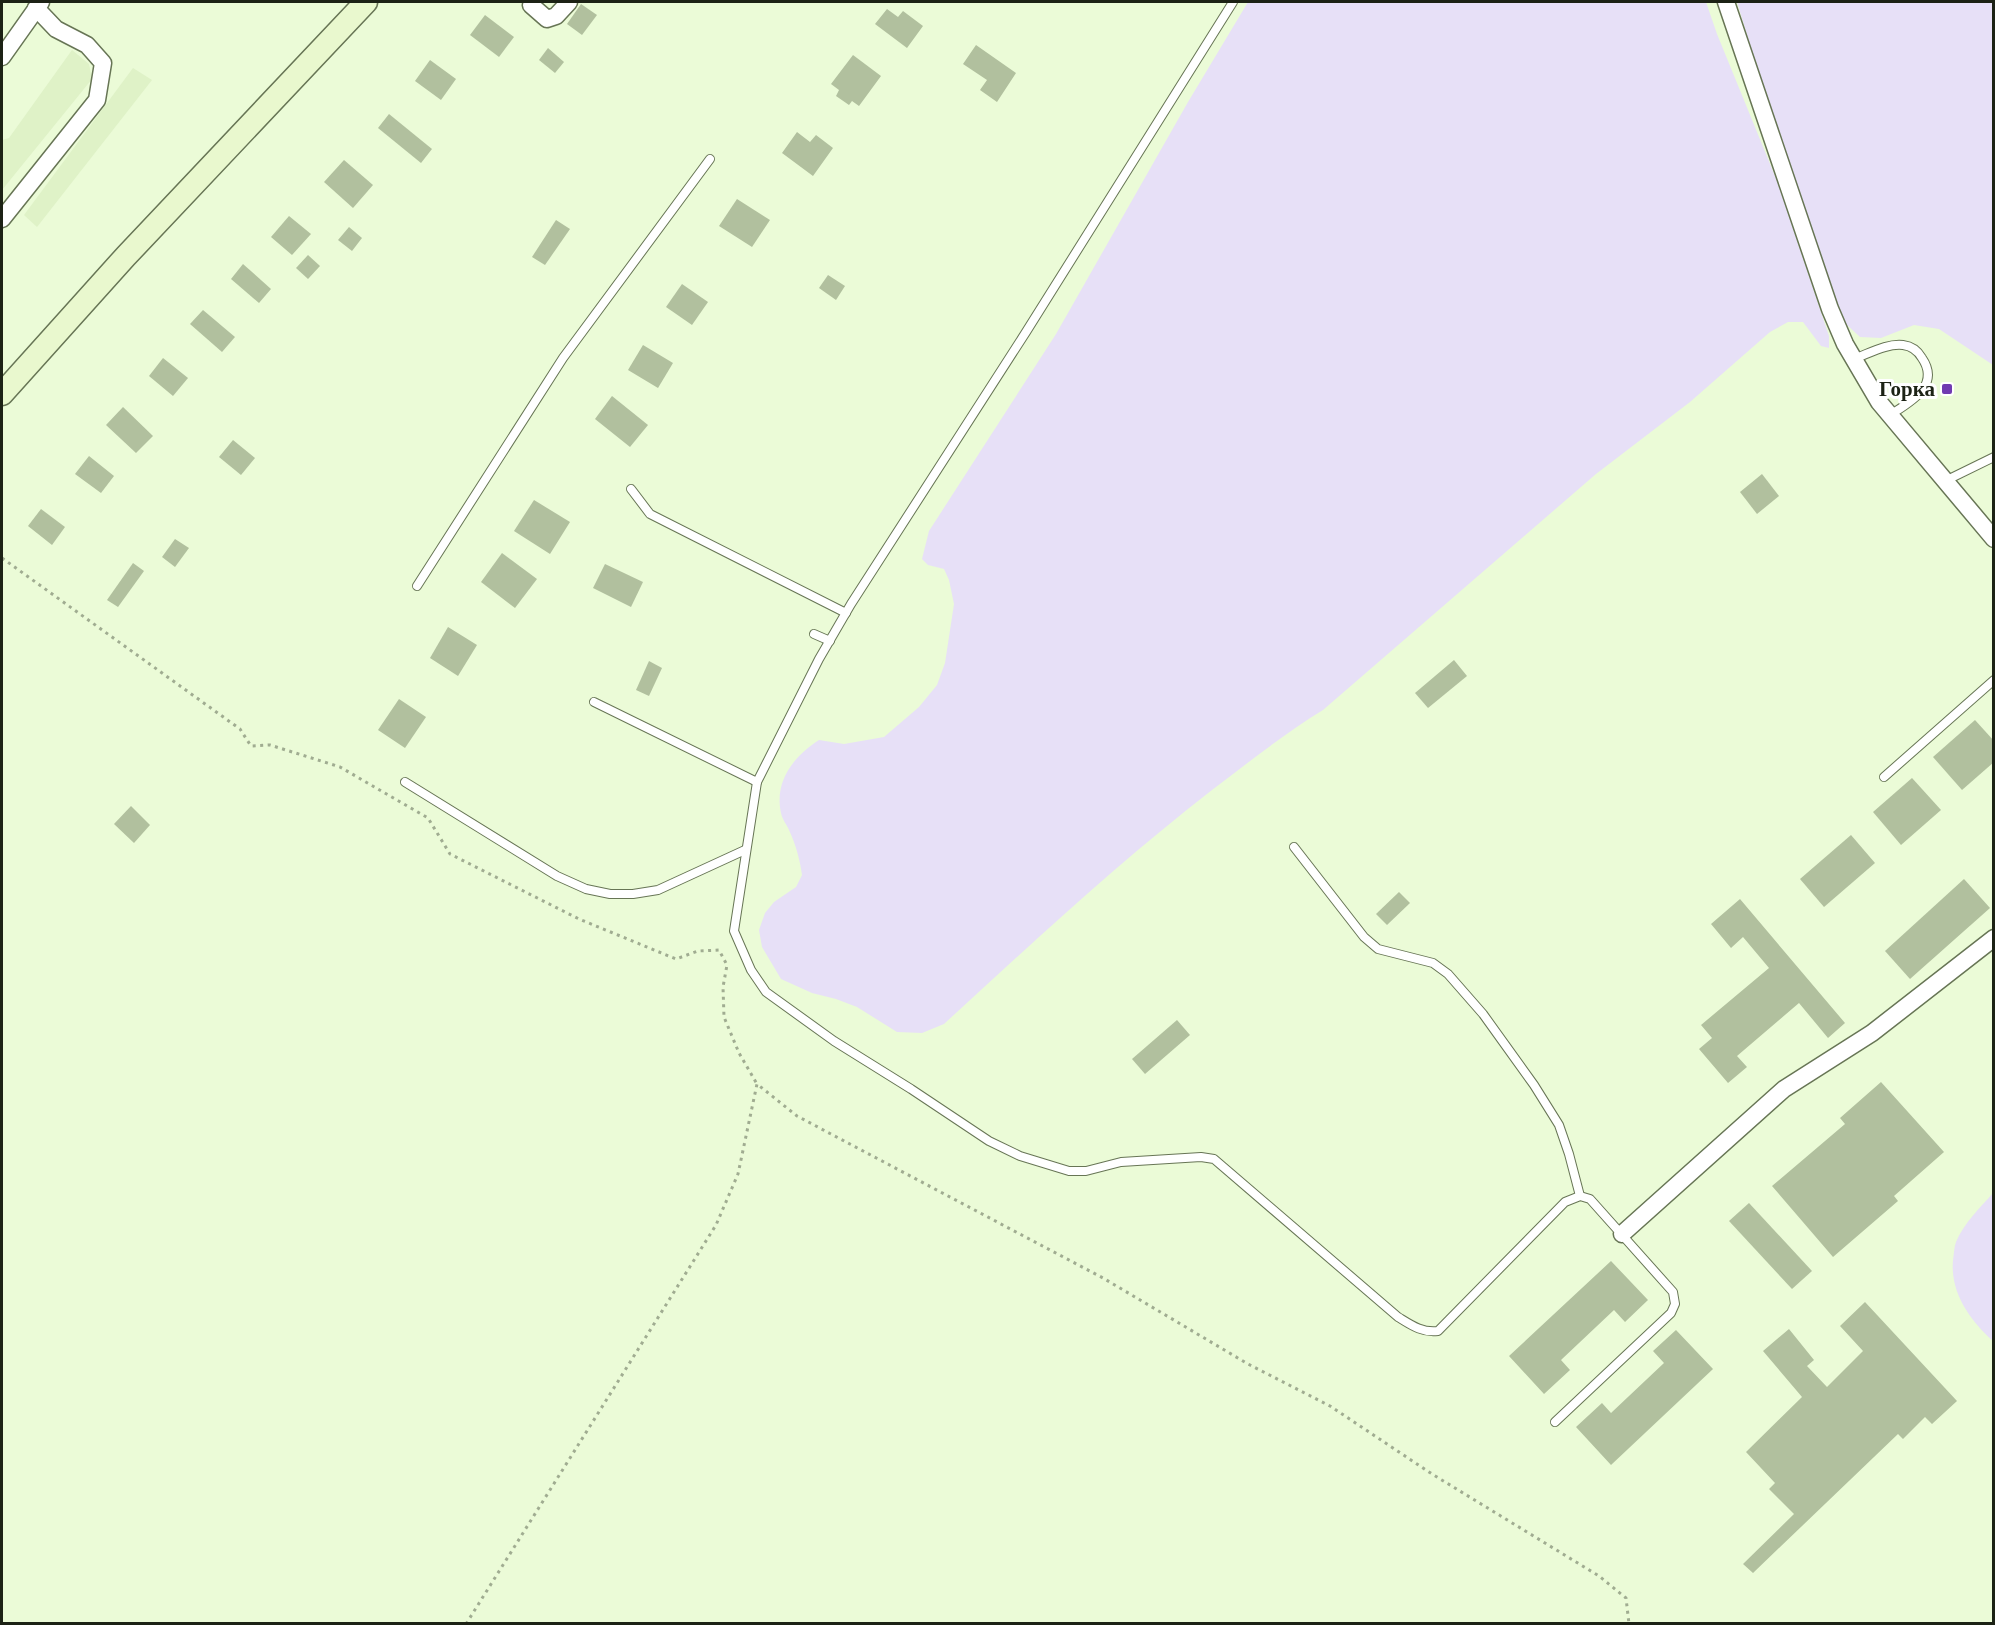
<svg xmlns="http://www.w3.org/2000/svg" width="1995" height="1625" font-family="Georgia,serif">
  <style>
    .built { fill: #dff2c7 }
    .green { fill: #e7e0f7 }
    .building { fill: #b1c09e }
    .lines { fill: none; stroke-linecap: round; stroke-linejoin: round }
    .lane-casing { stroke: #677555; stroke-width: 10 }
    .street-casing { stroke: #677555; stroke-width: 19 }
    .secondary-casing { stroke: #677555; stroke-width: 25 }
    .path { stroke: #a0ac91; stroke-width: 3; stroke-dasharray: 3 4.5; stroke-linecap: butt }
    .lane { stroke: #fff; stroke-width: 8 }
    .street { stroke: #fff; stroke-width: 16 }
    .secondary { stroke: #e9f8ce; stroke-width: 22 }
    .poi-dot { fill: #703ab1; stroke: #fff; stroke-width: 2 }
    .labels { text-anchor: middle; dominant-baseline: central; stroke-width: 6; stroke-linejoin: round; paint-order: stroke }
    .poi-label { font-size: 21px; font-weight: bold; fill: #1c2215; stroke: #fff; text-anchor: end }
  </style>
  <rect width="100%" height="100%" fill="#ebfbd7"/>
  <g class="built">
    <path d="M72,50L89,64L92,79L2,190V140L9,138Z"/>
    <path d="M133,68L152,80L37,227L24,215Z"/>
  </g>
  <g class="green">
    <path d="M1248,2H1706L1717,34L1777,181L1829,336V348L1821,346L1803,322H1788L1770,332L1690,402L1596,474L1323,710C1284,734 1249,762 1212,790C1118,863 1031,944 944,1024L922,1033L897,1032L857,1007L836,999L812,993L781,979L762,947L759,930L765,913L774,902L796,887L802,875C800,860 796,845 789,830C787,825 782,819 781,813C774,781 794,756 819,740L844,744L884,737L919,707L937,685L945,663L954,604L949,580L944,569L928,565L922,559L929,531L1056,334L1188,102Z"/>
    <path d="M1737,2H1993V365L1939,329L1914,325L1881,338L1860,337L1846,324L1835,304L1776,131Z"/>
    <path d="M1993,1193V1341C1970,1320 1950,1293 1953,1260C1954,1254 1954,1247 1956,1242C1964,1223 1980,1208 1993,1193Z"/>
  </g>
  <g class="building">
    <path d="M581,4L597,15L582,35L567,24Z"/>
    <path d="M887,9L898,17L903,11L923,26L907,48L875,24Z"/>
    <path d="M485,15L514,37L499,57L470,35Z"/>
    <path d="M976,45L1016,73L997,102L980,90L987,80L963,64Z"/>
    <path d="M548,48L564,62L555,73L539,60Z"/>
    <path d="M853,55L881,76L859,106L852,101L849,105L836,96L839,90L831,84Z"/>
    <path d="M430,60L456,79L441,100L415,81Z"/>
    <path d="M389,114L432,149L421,163L378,128Z"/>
    <path d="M797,132L810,142L816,135L833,148L813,176L782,153Z"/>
    <path d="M344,160L373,185L353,208L324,182Z"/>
    <path d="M737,199L770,220L752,247L719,226Z"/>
    <path d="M289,216L311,234L292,255L271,237Z"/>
    <path d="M556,220L570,229L545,265L532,257Z"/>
    <path d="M349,227L362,238L352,251L338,240Z"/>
    <path d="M308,255L320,266L308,279L296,268Z"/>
    <path d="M243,264L271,289L259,303L231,279Z"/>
    <path d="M828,275L845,286L836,300L819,288Z"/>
    <path d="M682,284L708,302L692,325L666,307Z"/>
    <path d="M203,310L235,337L222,352L190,324Z"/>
    <path d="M643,345L673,363L658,388L628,370Z"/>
    <path d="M163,358L188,378L173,396L149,376Z"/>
    <path d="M612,396L648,425L630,447L595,419Z"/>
    <path d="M123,407L153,436L136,453L106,425Z"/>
    <path d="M233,440L255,458L241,475L219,457Z"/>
    <path d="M89,456L114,476L101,493L75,474Z"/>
    <path d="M1762,474L1779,496L1757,514L1740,492Z"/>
    <path d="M534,500L570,522L550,554L514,531Z"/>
    <path d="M41,509L65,527L52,545L28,526Z"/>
    <path d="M175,539L189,548L175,567L162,557Z"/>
    <path d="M502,553L537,579L515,608L481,582Z"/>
    <path d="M133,563L144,571L118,607L107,600Z"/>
    <path d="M605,564L643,582L631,607L593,588Z"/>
    <path d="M448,627L477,645L458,676L430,658Z"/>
    <path d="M1454,660L1467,676L1428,708L1415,693Z"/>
    <path d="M649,661L662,668L649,696L636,690Z"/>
    <path d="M399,699L426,717L405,748L378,730Z"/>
    <path d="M1975,720L1994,741V762L1962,790L1933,757Z"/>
    <path d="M1912,778L1941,810L1901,845L1873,812Z"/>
    <path d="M131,806L150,825L134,843L114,824Z"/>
    <path d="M1851,835L1875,863L1824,907L1800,879Z"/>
    <path d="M1964,879L1990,908L1910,979L1885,951Z"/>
    <path d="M1399,892L1410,903L1387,925L1376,914Z"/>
    <path d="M1740,899L1845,1023L1828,1038L1799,1003L1737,1056L1747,1067L1728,1083L1699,1049L1712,1038L1701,1025L1769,968L1743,937L1731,948L1711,924Z"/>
    <path d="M1177,1020L1190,1035L1145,1074L1132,1059Z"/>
    <path d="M1881,1082L1944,1152L1894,1196L1898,1201L1833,1257L1772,1186L1845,1124L1840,1118Z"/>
    <path d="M1749,1203L1812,1271L1792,1289L1729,1221Z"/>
    <path d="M1611,1261L1648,1300L1625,1322L1614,1310L1561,1360L1570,1370L1544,1394L1509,1356Z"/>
    <path d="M1865,1302L1957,1401L1932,1424L1925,1417L1903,1439L1898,1434L1753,1573L1743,1564L1794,1514L1769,1489L1775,1483L1746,1452L1802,1397L1763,1351L1789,1329L1814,1360L1807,1366L1827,1387L1863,1351L1840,1326Z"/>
    <path d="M1676,1330L1713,1369L1611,1465L1576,1427L1602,1403L1611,1413L1664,1363L1653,1351Z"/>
  </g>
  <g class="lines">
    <defs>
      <g id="lane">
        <path d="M1233,2L1026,332L851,604L819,659L757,782L734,931L751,970L766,992L834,1041L911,1089L989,1141L1020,1156L1069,1171H1086L1121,1162L1201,1157L1214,1159L1398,1317C1411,1325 1422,1333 1438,1331L1565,1202L1580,1196L1590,1199L1673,1292L1675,1304L1671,1313L1555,1422"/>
        <path d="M1853,359C1868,354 1887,343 1903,345C1911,346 1918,351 1922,358C1941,386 1910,402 1890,415"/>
        <path d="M1945,481L1994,457"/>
        <path d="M631,489L650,514L846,613"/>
        <path d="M417,586L563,358L710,159"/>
        <path d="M814,634L830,641"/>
        <path d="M594,702L757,782"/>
        <path d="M1884,777L1994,680"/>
        <path d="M405,782L557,876L586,889L610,894H633L658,890L745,850"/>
        <path d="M1294,847L1364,937L1378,949L1433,963L1448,974L1483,1014L1534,1085L1559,1125L1569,1154L1580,1196"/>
      </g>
      <g id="street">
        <path d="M1726,2L1830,309L1845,344L1879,402L1994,539"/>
        <path d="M531,5L547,19L556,16L569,2"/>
        <path d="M2,57L41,2"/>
        <path d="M2,219L97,100L103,63L87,45L56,29L36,8"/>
        <path d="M1622,1234L1784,1089L1872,1033L1994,938"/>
      </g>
      <path id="secondary" d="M2,394L126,256L366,2"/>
    </defs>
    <use href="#lane" class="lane-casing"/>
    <use href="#street" class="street-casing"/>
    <use href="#secondary" class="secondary-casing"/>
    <g class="path">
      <path d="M2,558L240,729L251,746L270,745L340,767L428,818L450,854L579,919L676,959L698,951L719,950L727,965L723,987L724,1017L739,1053L757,1084"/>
      <path d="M466,1624L716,1225L738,1174L757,1084L797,1116L1103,1278L1248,1364L1330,1406L1432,1474L1599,1576L1626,1598L1629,1624"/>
    </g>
    <use href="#lane" class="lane"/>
    <use href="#street" class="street"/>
    <use href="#secondary" class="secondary"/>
  </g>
  <rect class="poi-dot" x="1941" y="383" width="12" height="12" rx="3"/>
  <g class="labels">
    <g class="poi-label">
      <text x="1935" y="389">Горка</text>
    </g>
  </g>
  <rect width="1995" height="1625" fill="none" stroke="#1c2215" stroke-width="6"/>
</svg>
